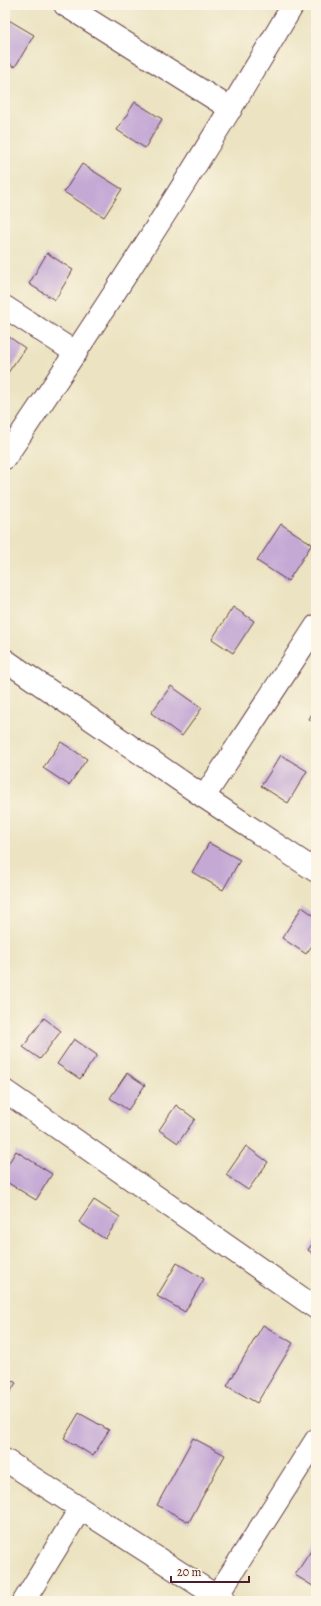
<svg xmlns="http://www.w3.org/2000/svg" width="321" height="1606" font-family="Alegreya,serif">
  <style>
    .building { fill: #c4a9d5 }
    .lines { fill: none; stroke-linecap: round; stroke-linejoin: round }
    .minor-casing { stroke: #623c42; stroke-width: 24 }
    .minor { stroke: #fff; stroke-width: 22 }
  </style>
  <rect width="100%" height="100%" fill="#fcf5e5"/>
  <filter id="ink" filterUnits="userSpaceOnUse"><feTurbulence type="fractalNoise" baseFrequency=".025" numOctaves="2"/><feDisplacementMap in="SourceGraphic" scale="8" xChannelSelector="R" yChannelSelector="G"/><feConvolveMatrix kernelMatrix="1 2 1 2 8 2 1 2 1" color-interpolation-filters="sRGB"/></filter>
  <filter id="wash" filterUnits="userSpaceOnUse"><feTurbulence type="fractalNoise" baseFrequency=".012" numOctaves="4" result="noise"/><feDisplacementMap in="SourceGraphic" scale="16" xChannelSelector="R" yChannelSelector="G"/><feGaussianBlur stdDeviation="0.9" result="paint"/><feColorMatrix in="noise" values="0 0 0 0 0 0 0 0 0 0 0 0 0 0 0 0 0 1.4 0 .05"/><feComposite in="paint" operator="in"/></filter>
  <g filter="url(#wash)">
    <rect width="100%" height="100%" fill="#ebe3c1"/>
    <g id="blocks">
      <g class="building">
        <path d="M7,19L34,35L15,67L5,61V24Z"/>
        <path d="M135,102L162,119L145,148L117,130Z"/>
        <path d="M82,164L122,189L104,217L64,192Z"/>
        <path d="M47,253L73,270L55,300L29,284Z"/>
        <path d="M5,334L25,348L5,377Z"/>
        <path d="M281,524L312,544L288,581L257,561Z"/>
        <path d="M233,607L254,621L233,653L212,639Z"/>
        <path d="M171,686L202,708L182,736L151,713Z"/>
        <path d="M316,706V723L309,719Z"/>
        <path d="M61,742L87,759L69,785L43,768Z"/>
        <path d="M281,755L307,771L288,803L261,786Z"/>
        <path d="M209,843L240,860L223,890L192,872Z"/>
        <path d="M302,907L316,917V940L306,954L282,938Z"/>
        <path d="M44,1018L61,1031L40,1059L23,1047Z"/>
        <path d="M74,1039L97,1055L80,1079L57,1064Z"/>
        <path d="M127,1073L145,1085L128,1110L110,1098Z"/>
        <path d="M176,1105L195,1119L178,1143L159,1130Z"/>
        <path d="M246,1146L268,1162L248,1190L226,1175Z"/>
        <path d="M16,1151L52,1174L36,1200L5,1181V1169Z"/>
        <path d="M94,1200L120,1217L105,1239L79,1222Z"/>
        <path d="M316,1238V1256L308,1250Z"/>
        <path d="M177,1263L204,1279L185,1312L157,1296Z"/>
        <path d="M263,1325L293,1343L257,1403L227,1386Z"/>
        <path d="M5,1376L16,1383L5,1400Z"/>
        <path d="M79,1413L109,1430L93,1456L64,1438Z"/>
        <path d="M193,1438L225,1455L189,1522L157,1505Z"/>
        <path d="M316,1543V1588L295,1575Z"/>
      </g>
    </g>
  </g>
  <g filter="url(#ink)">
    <use href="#blocks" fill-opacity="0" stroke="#623c42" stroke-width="1"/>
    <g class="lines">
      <defs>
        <g id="minor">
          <path d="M65,5L231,109"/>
          <path d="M5,307L76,353"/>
          <path d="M5,458C105,310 202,159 293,5"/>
          <path d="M5,660L204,797L316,871"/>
          <path d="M204,797L316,626"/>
          <path d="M5,1091L316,1308"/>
          <path d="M5,1460L224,1601"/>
          <path d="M217,1596L316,1440"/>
          <path d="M24,1601L80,1509"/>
        </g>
      </defs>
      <use href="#minor" class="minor-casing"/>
      <use href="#minor" class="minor"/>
    </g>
  </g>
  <rect width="321" height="1606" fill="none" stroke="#fcf5e5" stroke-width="20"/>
  <path d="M171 1576v6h78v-6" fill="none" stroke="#4a1f2b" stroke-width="2"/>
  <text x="177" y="1576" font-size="12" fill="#4a1f2b" stroke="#fcf5e5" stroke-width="3" paint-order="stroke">20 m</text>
</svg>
